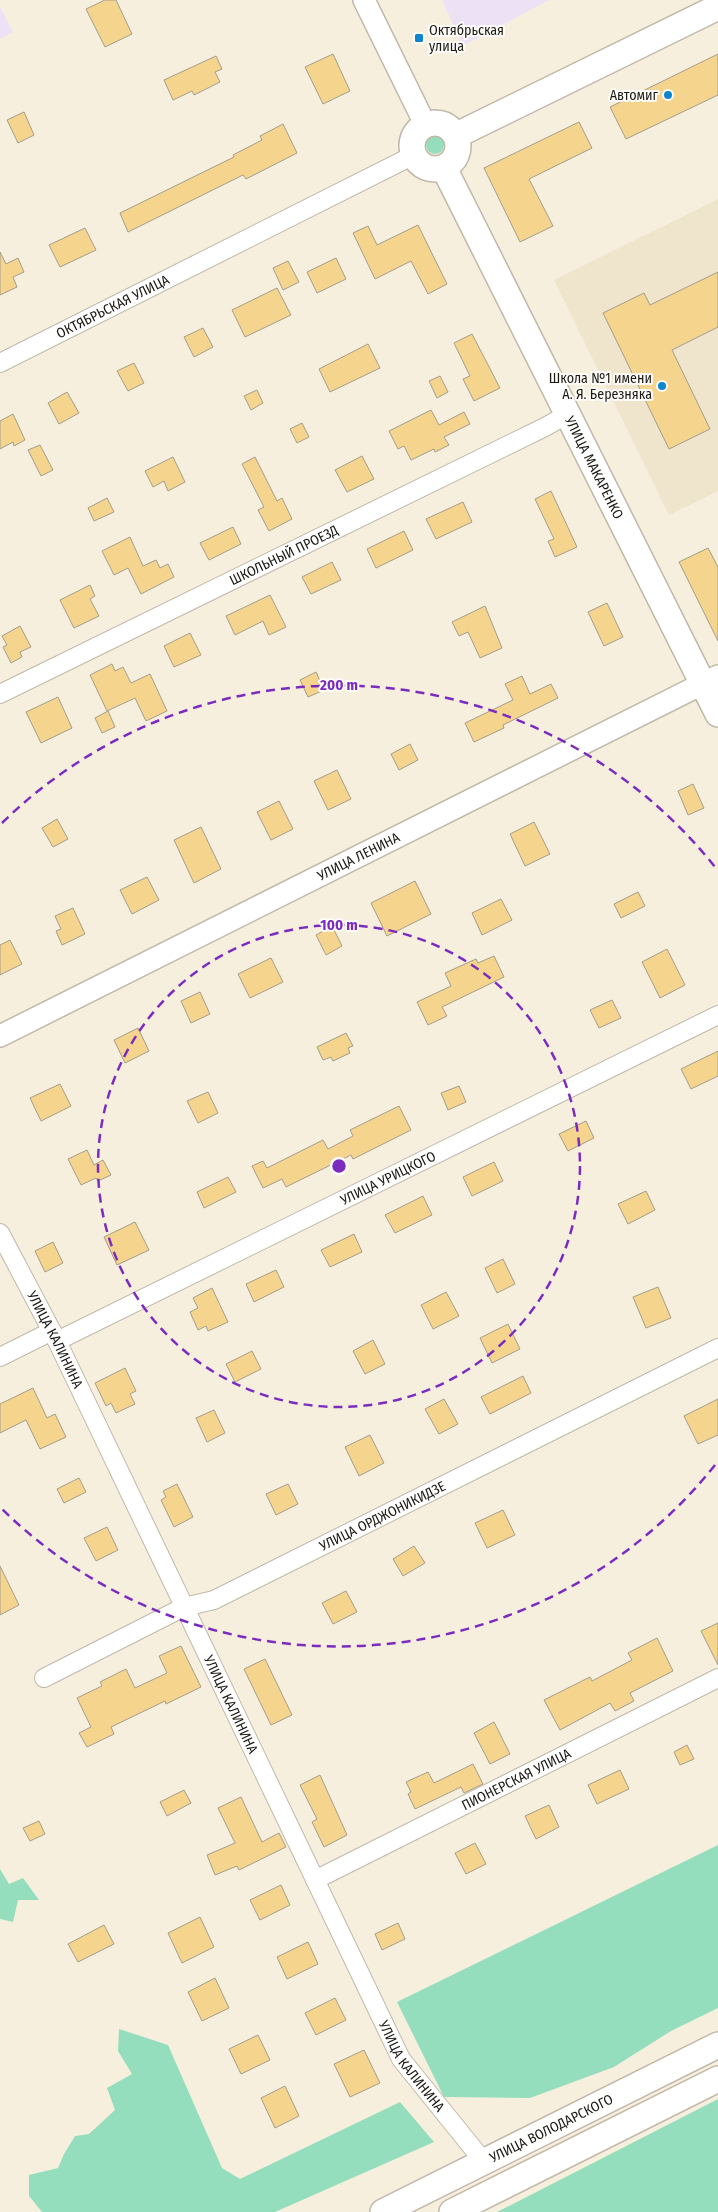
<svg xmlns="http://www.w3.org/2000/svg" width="718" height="2212" font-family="'Fira Sans Condensed',sans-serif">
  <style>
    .industrial { fill: #ede1f5 }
    .built { fill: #efe4cc }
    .green { fill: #95debd }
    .building { fill: #f5d58d; stroke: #a49d8d }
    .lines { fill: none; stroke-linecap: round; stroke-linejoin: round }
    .minor-casing { stroke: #c0b8a8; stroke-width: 20 }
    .tertiary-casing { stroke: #c0b8a8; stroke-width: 24 }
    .secondary-casing { stroke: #c0b8a8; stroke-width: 28 }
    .minor { stroke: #fff; stroke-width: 18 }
    .tertiary { stroke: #fff; stroke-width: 21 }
    .secondary { stroke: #fff; stroke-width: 25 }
    .ring { fill: none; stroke: #7b2cbf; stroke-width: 2.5; stroke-dasharray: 9 6 }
    .poi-dot { fill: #0d86ce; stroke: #fffdfa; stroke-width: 2 }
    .labels { text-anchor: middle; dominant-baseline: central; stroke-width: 4; stroke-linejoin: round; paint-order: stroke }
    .poi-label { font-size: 14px; fill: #1c1a14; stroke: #fffdfa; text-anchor: end }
    .street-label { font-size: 14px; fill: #1c1a14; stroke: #fffdfa }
    .centre { fill: #7b2cbf; stroke: #fffdfa; stroke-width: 2.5 }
    .ring-label { font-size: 15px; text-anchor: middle; font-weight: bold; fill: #7b2cbf; stroke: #fffdfa; stroke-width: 4; stroke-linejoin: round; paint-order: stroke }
  </style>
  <rect width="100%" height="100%" fill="#f7efde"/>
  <g class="industrial">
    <path d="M442,0H549L463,46Z"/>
    <path d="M0,7L13,32L0,39Z"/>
  </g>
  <path class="built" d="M718,199V491L669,515L554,280Z"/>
  <g class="green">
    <circle cx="435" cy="145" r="9"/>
    <path d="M718,1845V2008L671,2031L614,2067L530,2098L444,2097L397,2002Z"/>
    <path d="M0,1869L9,1884L23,1878L39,1900H18L13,1922L0,1919Z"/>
    <path d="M119,2029L168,2045L222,2168L240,2179L400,2102L434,2142L275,2212H42L29,2196V2175L58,2168L64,2154L75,2136L89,2134L115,2110L107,2088L132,2074L118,2051Z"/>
    <path d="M718,2099V2212H497Z"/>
  </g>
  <g class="building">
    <path d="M105,0H116L132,34L105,47L86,9Z"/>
    <path d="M333,54L350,91L323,104L305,67Z"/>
    <path d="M718,54V95L626,139L610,107Z"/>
    <path d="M216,56L222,69L215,72L220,82L194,95L192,91L173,100L164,80Z"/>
    <path d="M24,112L34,135L18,143L7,120Z"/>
    <path d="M579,122L592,148L529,179L553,226L520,242L484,168Z"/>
    <path d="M283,124L297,153L246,179L243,175L128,232L120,213L234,157L233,155L262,140L260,136Z"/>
    <path d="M418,225L447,284L428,294L411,261L375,279L353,233L368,226L377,245Z"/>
    <path d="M85,228L96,250L60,267L49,245Z"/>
    <path d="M0,252L6,264L18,258L24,272L13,277L17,287L0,295Z"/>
    <path d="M336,258L346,279L317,293L307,272Z"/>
    <path d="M288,261L299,282L283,290L273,268Z"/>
    <path d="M718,272V327L672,350L710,429L669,449L603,313L644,293L650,305Z"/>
    <path d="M277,288L291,315L245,337L232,310Z"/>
    <path d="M203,328L213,347L194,357L184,337Z"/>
    <path d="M472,334L500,388L474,401L463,379L470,376L454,343Z"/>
    <path d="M368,344L380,368L330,392L319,369Z"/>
    <path d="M134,363L144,383L128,391L117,371Z"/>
    <path d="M440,376L448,392L437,398L429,381Z"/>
    <path d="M257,390L263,403L251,410L244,396Z"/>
    <path d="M67,392L79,413L59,424L48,403Z"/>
    <path d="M431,410L439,425L464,412L470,424L444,437L449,445L435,452L434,449L411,460L404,446L398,449L389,431Z"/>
    <path d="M13,414L25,440L14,446L13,442L0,449V421Z"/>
    <path d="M302,423L309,437L297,443L290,429Z"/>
    <path d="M40,445L53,470L41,476L28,450Z"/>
    <path d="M362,456L374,479L347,492L335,470Z"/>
    <path d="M173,457L185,482L168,491L164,481L153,487L145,471Z"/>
    <path d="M255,457L277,501L282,498L292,519L269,531L258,510L264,507L242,464Z"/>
    <path d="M551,491L577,547L555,557L548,541L554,539L535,499Z"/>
    <path d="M107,498L114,512L94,521L88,508Z"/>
    <path d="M463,502L472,522L436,539L426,519Z"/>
    <path d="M233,527L241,544L209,560L200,543Z"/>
    <path d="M404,531L413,550L376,568L367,549Z"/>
    <path d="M130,537L143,566L156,560L160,568L168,564L174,577L141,594L128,568L114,575L102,551Z"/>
    <path d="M708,548L718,567V641L679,562Z"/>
    <path d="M332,562L341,580L311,594L302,577Z"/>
    <path d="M90,585L95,596L90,599L99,616L74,628L60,600Z"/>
    <path d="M270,595L286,627L269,635L263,621L235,635L226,616Z"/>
    <path d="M607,603L623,637L604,646L588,612Z"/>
    <path d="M485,606L502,648L480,658L468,632L459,636L452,622Z"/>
    <path d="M20,626L31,647L20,652L22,657L11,663L3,647L7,645L2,636Z"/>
    <path d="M190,633L201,655L174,667L164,646Z"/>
    <path d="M112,664L115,671L123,667L131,683L150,674L167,711L146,721L135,698L107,711L90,675Z"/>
    <path d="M316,672L324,690L308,697L300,680Z"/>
    <path d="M522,676L530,694L551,684L558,698L503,725L504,728L474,742L465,723L513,700L505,684Z"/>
    <path d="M58,697L72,728L41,743L26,712Z"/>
    <path d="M108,711L115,727L102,733L95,718Z"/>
    <path d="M410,744L418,760L399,770L391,754Z"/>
    <path d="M337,770L351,799L328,810L314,781Z"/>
    <path d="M693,784L704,808L688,815L678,791Z"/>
    <path d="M279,801L293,829L271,840L257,812Z"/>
    <path d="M57,819L68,839L53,847L42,828Z"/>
    <path d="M534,822L550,854L525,866L510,834Z"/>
    <path d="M201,827L221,869L194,883L174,840Z"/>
    <path d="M147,877L159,900L132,914L120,890Z"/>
    <path d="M415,881L431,914L387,936L371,903Z"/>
    <path d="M638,892L645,906L621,918L614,904Z"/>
    <path d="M501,899L512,920L482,935L472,913Z"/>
    <path d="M73,908L85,934L62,945L56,931L61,929L55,916Z"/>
    <path d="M332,926L342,946L326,955L316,935Z"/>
    <path d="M10,940L22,964L0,975V945Z"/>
    <path d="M667,949L685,985L660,998L642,962Z"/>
    <path d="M494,956L504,977L442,1007L447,1016L428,1025L417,1002L451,986L445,973L476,959L478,963Z"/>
    <path d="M271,958L283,982L250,998L238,974Z"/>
    <path d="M200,992L210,1014L191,1023L181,1001Z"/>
    <path d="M612,1000L621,1018L599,1028L590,1010Z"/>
    <path d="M138,1028L149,1051L125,1063L114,1040Z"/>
    <path d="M346,1033L353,1046L348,1048L350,1053L333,1061L331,1057L323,1060L317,1047Z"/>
    <path d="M718,1051V1076L691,1089L681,1069Z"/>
    <path d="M60,1084L71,1106L41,1121L30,1098Z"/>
    <path d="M459,1086L466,1102L448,1110L441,1093Z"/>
    <path d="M208,1092L218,1113L198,1123L187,1101Z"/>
    <path d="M399,1106L411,1130L353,1159L351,1155L286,1187L282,1179L263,1188L252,1166L263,1161L267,1168L323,1140L328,1149L353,1136L350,1130Z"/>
    <path d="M586,1121L594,1138L568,1151L559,1134Z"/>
    <path d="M87,1150L94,1165L103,1160L111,1175L98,1181L96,1178L81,1185L68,1159Z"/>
    <path d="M494,1162L503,1181L472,1196L463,1177Z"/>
    <path d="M228,1177L236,1192L204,1208L197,1192Z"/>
    <path d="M646,1191L655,1210L628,1224L618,1204Z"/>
    <path d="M423,1196L432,1215L395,1233L385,1215Z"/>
    <path d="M135,1222L149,1250L117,1265L104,1237Z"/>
    <path d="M354,1234L362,1252L330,1267L321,1250Z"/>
    <path d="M53,1242L63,1263L45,1272L35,1251Z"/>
    <path d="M503,1259L515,1284L497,1293L485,1268Z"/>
    <path d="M276,1270L284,1287L254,1302L246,1284Z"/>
    <path d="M658,1287L671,1318L646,1328L633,1297Z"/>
    <path d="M212,1288L228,1322L208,1331L206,1326L198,1330L190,1312L198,1308L193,1298Z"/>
    <path d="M446,1292L459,1316L433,1329L421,1305Z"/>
    <path d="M508,1324L520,1349L492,1363L480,1338Z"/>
    <path d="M373,1340L385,1364L365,1374L353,1351Z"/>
    <path d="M252,1351L261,1369L235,1382L226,1364Z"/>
    <path d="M125,1368L136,1391L130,1394L135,1404L116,1413L111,1403L106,1406L95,1383Z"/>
    <path d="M523,1376L531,1393L490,1414L481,1397Z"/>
    <path d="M33,1388L47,1418L55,1414L66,1437L40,1449L26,1420L0,1433V1404Z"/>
    <path d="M444,1399L458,1424L439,1434L425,1409Z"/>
    <path d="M718,1399V1435L698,1444L684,1416Z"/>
    <path d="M214,1410L225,1433L207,1442L196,1418Z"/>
    <path d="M370,1435L384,1463L359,1476L345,1447Z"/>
    <path d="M79,1478L86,1492L64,1503L57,1489Z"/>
    <path d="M177,1484L193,1517L174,1527L161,1500L166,1497L163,1491Z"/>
    <path d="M288,1484L298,1504L276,1515L266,1494Z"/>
    <path d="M503,1510L515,1535L487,1548L475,1523Z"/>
    <path d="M107,1527L118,1550L96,1561L84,1538Z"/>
    <path d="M414,1546L425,1563L403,1576L393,1559Z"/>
    <path d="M0,1566L19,1605L0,1615Z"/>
    <path d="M346,1591L357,1612L333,1624L322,1603Z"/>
    <path d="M718,1623V1665L701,1631Z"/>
    <path d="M657,1638L673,1671L630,1693L634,1701L615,1711L610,1703L560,1730L544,1700L590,1677L592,1681L632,1660L628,1653Z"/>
    <path d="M181,1646L201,1687L166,1704L165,1701L111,1727L114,1734L87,1747L79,1733L91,1727L77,1698L102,1686L100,1682L126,1669L135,1688L167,1673L159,1656Z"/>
    <path d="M265,1659L292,1715L271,1725L244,1669Z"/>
    <path d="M494,1722L510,1754L490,1764L474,1733Z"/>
    <path d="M687,1745L694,1759L680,1765L674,1752Z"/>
    <path d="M473,1764L483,1784L464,1793L461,1787L415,1809L408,1794L411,1792L406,1782L428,1772L434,1783Z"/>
    <path d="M620,1770L629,1789L597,1804L588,1785Z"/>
    <path d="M320,1775L347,1835L324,1847L312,1822L317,1819L300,1785Z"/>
    <path d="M184,1790L191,1803L167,1816L160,1802Z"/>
    <path d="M241,1797L262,1842L279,1833L286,1847L239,1870L237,1866L215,1875L207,1855L235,1843L218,1808Z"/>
    <path d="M549,1805L559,1827L536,1839L525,1816Z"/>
    <path d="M39,1821L45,1834L30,1841L23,1828Z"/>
    <path d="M475,1843L486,1864L466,1874L455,1853Z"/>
    <path d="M281,1885L290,1905L260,1920L250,1900Z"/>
    <path d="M200,1917L214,1947L182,1963L168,1933Z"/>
    <path d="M398,1923L405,1939L382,1950L375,1934Z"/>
    <path d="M104,1925L114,1944L78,1962L68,1944Z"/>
    <path d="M308,1942L318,1964L287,1979L277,1957Z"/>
    <path d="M215,1978L229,2008L202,2021L188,1992Z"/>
    <path d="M335,1998L346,2020L316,2035L305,2013Z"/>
    <path d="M258,2035L270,2060L241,2074L229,2049Z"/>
    <path d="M364,2050L380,2083L350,2097L334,2064Z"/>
    <path d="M285,2086L299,2116L275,2128L261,2098Z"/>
  </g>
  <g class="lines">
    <defs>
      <g id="minor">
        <path id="s1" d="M0,363L414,155"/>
        <path id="s2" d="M0,694L545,427L568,414"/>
        <path id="s3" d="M0,1233L57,1341L401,2059L484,2162"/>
        <path id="s4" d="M57,1341L718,1015"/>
        <path d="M0,1357L52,1331"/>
        <path id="s5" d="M44,1678L184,1607L214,1600L718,1348"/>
        <path id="s6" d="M315,1880L718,1678"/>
      </g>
      <g id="tertiary">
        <path d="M364,0L425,124"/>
        <path id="s7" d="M0,1036L718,676"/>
      </g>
      <g id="secondary">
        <circle cx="435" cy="146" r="23"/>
        <path d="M457,135L718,7"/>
        <path id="s8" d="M444,168L718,714"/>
        <path id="s9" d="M383,2212L718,2045"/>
        <path d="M452,2212L718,2079"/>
      </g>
    </defs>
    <use href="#minor" class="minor-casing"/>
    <use href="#tertiary" class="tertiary-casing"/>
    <use href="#secondary" class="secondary-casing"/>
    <use href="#minor" class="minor"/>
    <use href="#tertiary" class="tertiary"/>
    <use href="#secondary" class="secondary"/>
  </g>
  <g class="ring">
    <circle cx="339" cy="1166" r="241"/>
    <path d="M715 1465A481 481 0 0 1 2 1509M2 823A481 481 0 0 1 715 867"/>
  </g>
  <g class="poi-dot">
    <rect x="414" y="33" width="10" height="10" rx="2.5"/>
    <circle cx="668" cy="95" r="5"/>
    <circle cx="662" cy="386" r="5"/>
  </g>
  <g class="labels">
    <g class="poi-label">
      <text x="429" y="30" text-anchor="start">Октябрьская<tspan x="429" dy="16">улица</tspan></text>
      <text x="658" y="95">Автомиг</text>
      <text x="652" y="378">Школа №1 имени<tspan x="652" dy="16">А. Я. Березняка</tspan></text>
    </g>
    <g class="street-label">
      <text stroke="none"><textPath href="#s1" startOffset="126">ОКТЯБРЬСКАЯ УЛИЦА</textPath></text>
      <text stroke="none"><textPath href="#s8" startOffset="335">УЛИЦА МАКАРЕНКО</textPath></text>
      <text stroke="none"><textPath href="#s2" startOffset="316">ШКОЛЬНЫЙ ПРОЕЗД</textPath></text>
      <text stroke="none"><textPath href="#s7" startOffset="401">УЛИЦА ЛЕНИНА</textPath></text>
      <text stroke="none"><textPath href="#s4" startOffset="369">УЛИЦА УРИЦКОГО</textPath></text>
      <text stroke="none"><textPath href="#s3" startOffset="120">УЛИЦА КАЛИНИНА</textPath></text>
      <text stroke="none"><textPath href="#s5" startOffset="376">УЛИЦА ОРДЖОНИКИДЗЕ</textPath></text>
      <text stroke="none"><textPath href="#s3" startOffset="525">УЛИЦА КАЛИНИНА</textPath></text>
      <text stroke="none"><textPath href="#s6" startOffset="225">ПИОНЕРСКАЯ УЛИЦА</textPath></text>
      <text stroke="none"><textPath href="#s3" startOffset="930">УЛИЦА КАЛИНИНА</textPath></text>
      <text stroke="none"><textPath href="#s9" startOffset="188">УЛИЦА ВОЛОДАРСКОГО</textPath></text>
    </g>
  </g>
  <circle cx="339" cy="1166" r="8" class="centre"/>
  <g class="ring-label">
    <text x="339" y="690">200 m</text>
    <text x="339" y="930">100 m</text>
  </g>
</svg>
